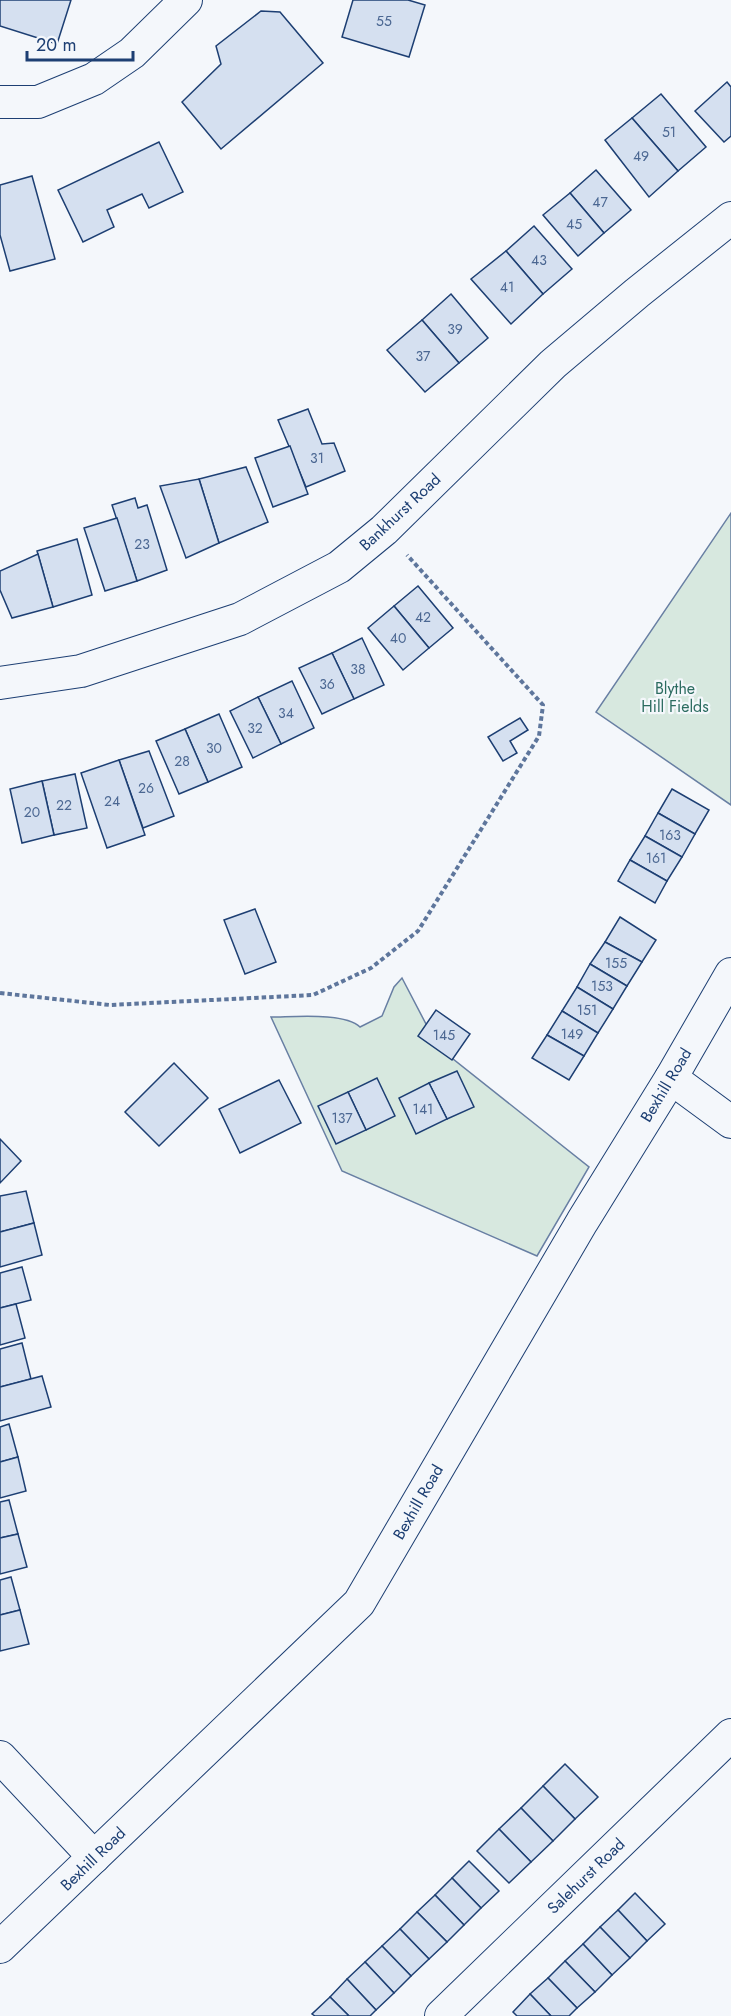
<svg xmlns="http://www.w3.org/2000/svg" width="731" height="2016" font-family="Jost,sans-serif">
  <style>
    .green { fill: #d7e8df; stroke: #687fa3; stroke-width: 1.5 }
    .building { fill: #d5e0f0; stroke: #1d3f73; stroke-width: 1.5 }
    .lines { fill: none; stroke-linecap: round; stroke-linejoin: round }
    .street-casing { stroke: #1d3f73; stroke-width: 34 }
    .path { stroke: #5e769c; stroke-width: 4; stroke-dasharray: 4.5 3; stroke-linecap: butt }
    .street { stroke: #f4f7fb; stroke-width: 32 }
    .labels { text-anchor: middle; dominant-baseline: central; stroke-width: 4.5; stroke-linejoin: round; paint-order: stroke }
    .number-label { font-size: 14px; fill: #4b6792 }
    .street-label { font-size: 16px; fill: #1d3f73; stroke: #f4f7fb }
    .park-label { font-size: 16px; fill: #2c6c60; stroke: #f4f7fb }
  </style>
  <rect width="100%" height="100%" fill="#f4f7fb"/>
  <g class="green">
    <path d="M731,513V805L596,712Z"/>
    <path d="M402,978L438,1047L589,1167L537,1256L342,1171L271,1017C293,1017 345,1012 360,1027L382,1016L394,987Z"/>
  </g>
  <g class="building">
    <path d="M0,0H71L57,44L0,26Z"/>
    <path d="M353,0H408L425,5L409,57L342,37Z"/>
    <path d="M261,11L280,12L323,63L221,149L182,102L221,64L216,46Z"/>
    <path d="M727,82L731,87V136L724,142L695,111Z"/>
    <path d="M661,94L706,147L678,171L632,118Z"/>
    <path d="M632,118L678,171L649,197L605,140Z"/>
    <path d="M159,142L183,192L149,208L142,194L107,210L114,227L83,242L58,190Z"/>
    <path d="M596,170L631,210L604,233L570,193Z"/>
    <path d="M32,176L55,259L10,271L0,235V185Z"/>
    <path d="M570,193L604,233L578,256L543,215Z"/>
    <path d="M534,226L572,269L543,294L506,251Z"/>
    <path d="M506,251L543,294L511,324L471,279Z"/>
    <path d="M451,294L488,338L459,363L422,320Z"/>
    <path d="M422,320L459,363L425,392L387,350Z"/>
    <path d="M308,409L322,444L334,443L345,471L306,487L278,420Z"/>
    <path d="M290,446L308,494L273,507L255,458Z"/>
    <path d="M246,467L268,522L219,543L199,479Z"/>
    <path d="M199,479L219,543L186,558L160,486Z"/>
    <path d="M135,498L138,508L147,505L167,570L137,581L112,505Z"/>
    <path d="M117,518L137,581L105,591L84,528Z"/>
    <path d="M77,539L92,595L53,607L37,551Z"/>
    <path d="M38,554L53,607L12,618L0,590V571Z"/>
    <path d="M418,586L453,628L429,648L394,606Z"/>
    <path d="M394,606L429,648L403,670L368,628Z"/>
    <path d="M362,638L384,685L354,699L332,653Z"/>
    <path d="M332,653L354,699L322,714L299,668Z"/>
    <path d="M292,681L314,728L281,744L258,697Z"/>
    <path d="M258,697L281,744L253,758L230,711Z"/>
    <path d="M219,714L242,767L208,782L185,729Z"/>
    <path d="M520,718L528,730L510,741L517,753L503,761L488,737Z"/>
    <path d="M185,729L208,782L179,794L156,741Z"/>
    <path d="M149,751L174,816L143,828L119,760Z"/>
    <path d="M119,760L145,835L107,848L81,773Z"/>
    <path d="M75,774L87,828L54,835L42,781Z"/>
    <path d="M42,781L54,835L22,843L10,789Z"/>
    <path d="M672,789L709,810L695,834L658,813Z"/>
    <path d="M658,813L695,834L682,857L645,836Z"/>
    <path d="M645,836L682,857L667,881L630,860Z"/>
    <path d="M630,860L667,881L655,903L618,881Z"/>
    <path d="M255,909L276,962L245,974L224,920Z"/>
    <path d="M620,917L656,940L642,962L605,942Z"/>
    <path d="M605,942L642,962L627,986L590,964Z"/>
    <path d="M590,964L627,986L613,1009L577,987Z"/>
    <path d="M577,987L613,1009L598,1033L562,1011Z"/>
    <path d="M436,1010L470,1034L452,1060L418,1036Z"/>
    <path d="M562,1011L598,1033L584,1056L547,1035Z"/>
    <path d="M547,1035L584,1056L569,1080L532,1058Z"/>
    <path d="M174,1063L208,1098L159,1146L125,1112Z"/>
    <path d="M457,1071L474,1107L447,1119L429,1083Z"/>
    <path d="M377,1078L395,1116L366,1130L348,1092Z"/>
    <path d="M279,1080L301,1123L240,1153L219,1109Z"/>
    <path d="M429,1083L447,1119L416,1134L399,1098Z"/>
    <path d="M348,1092L366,1130L336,1144L318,1106Z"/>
    <path d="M0,1139L21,1161L0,1183Z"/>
    <path d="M26,1191L34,1223L0,1232V1196Z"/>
    <path d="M34,1223L42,1255L0,1267V1232Z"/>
    <path d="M22,1267L31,1300L0,1308V1273Z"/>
    <path d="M16,1304L25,1338L0,1345V1308Z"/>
    <path d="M22,1343L31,1379L0,1387V1349Z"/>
    <path d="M42,1376L51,1407L0,1421V1387Z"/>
    <path d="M9,1424L18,1457L0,1462V1427Z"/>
    <path d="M18,1457L26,1491L0,1498V1462Z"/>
    <path d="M9,1500L18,1534L0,1538V1502Z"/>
    <path d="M18,1534L27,1567L0,1574V1538Z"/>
    <path d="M11,1577L20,1610L0,1615V1580Z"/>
    <path d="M20,1610L29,1644L0,1651V1615Z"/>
    <path d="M565,1764L598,1797L575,1819L543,1786Z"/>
    <path d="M543,1786L575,1819L553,1841L521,1808Z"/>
    <path d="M521,1808L553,1841L531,1862L499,1829Z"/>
    <path d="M499,1829L531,1862L509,1883L477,1851Z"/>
    <path d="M469,1861L499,1891L481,1908L452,1878Z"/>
    <path d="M452,1878L481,1908L464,1925L435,1895Z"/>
    <path d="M635,1893L665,1924L647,1941L618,1910Z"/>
    <path d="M435,1895L464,1925L447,1942L417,1912Z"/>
    <path d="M618,1910L647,1941L630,1958L600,1927Z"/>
    <path d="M417,1912L447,1942L429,1959L400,1929Z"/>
    <path d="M600,1927L630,1958L612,1975L583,1944Z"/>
    <path d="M400,1929L429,1959L411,1976L382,1946Z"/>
    <path d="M583,1944L612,1975L595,1992L565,1961Z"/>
    <path d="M382,1946L411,1976L394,1993L365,1962Z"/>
    <path d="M565,1961L595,1992L577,2008L548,1978Z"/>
    <path d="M365,1962L394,1993L376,2010L347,1979Z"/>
    <path d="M548,1978L577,2008L569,2016H551L530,1994Z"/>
    <path d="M347,1979L376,2010L370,2016H349L330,1997Z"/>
    <path d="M530,1994L551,2016H517L513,2012Z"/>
    <path d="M330,1997L349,2016H315L312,2014Z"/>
  </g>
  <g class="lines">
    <defs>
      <g id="street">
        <path d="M0,102H38L94,79L132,53L186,0"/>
        <path d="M0,683L81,671L240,619L339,567L384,530L553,364L637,293L731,218"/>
        <path d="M671,1078L731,1122"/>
        <path d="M0,1757L94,1857"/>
        <path d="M0,1947L359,1603L582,1222L671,1078L731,974"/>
        <path d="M441,2016L731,1735"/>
      </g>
    </defs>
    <use href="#street" class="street-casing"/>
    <path class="path" d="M0,993L110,1005L313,995L371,968L418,931L539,736L543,705L407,555"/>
    <use href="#street" class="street"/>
  </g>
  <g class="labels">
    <g class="number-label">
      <text x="384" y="21">55</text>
      <text x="669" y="132">51</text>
      <text x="641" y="156">49</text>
      <text x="600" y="202">47</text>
      <text x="574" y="224">45</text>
      <text x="539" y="260">43</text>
      <text x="507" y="287">41</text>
      <text x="455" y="329">39</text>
      <text x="423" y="356">37</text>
      <text x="317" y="458">31</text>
      <text x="142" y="544">23</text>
      <text x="423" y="617">42</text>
      <text x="398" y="638">40</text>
      <text x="358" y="669">38</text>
      <text x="327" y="684">36</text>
      <text x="286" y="713">34</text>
      <text x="255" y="728">32</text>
      <text x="214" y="748">30</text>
      <text x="182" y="761">28</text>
      <text x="146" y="788">26</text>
      <text x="112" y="801">24</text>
      <text x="64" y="805">22</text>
      <text x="32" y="812">20</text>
      <text x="670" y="835">163</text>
      <text x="656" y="858">161</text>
      <text x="616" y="963">155</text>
      <text x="602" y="986">153</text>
      <text x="587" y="1010">151</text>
      <text x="572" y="1034">149</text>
      <text x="444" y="1035">145</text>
      <text x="423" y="1109">141</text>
      <text x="342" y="1118">137</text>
    </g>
    <g class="street-label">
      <text transform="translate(400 512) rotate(-43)">Bankhurst Road</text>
      <text transform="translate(666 1085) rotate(-59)">Bexhill Road</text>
      <text transform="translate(418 1502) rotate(-60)">Bexhill Road</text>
      <text transform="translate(93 1859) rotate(-44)">Bexhill Road</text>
      <text transform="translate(586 1876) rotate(-44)">Salehurst Road</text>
    </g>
    <g class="park-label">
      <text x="675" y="688">Blythe<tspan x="675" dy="18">Hill Fields</tspan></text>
    </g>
  </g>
  <path d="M27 51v9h106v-9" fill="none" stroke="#1d3f73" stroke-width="3"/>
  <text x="36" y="51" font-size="18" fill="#1d3f73" stroke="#f4f7fb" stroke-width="4.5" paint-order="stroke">20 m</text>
</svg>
